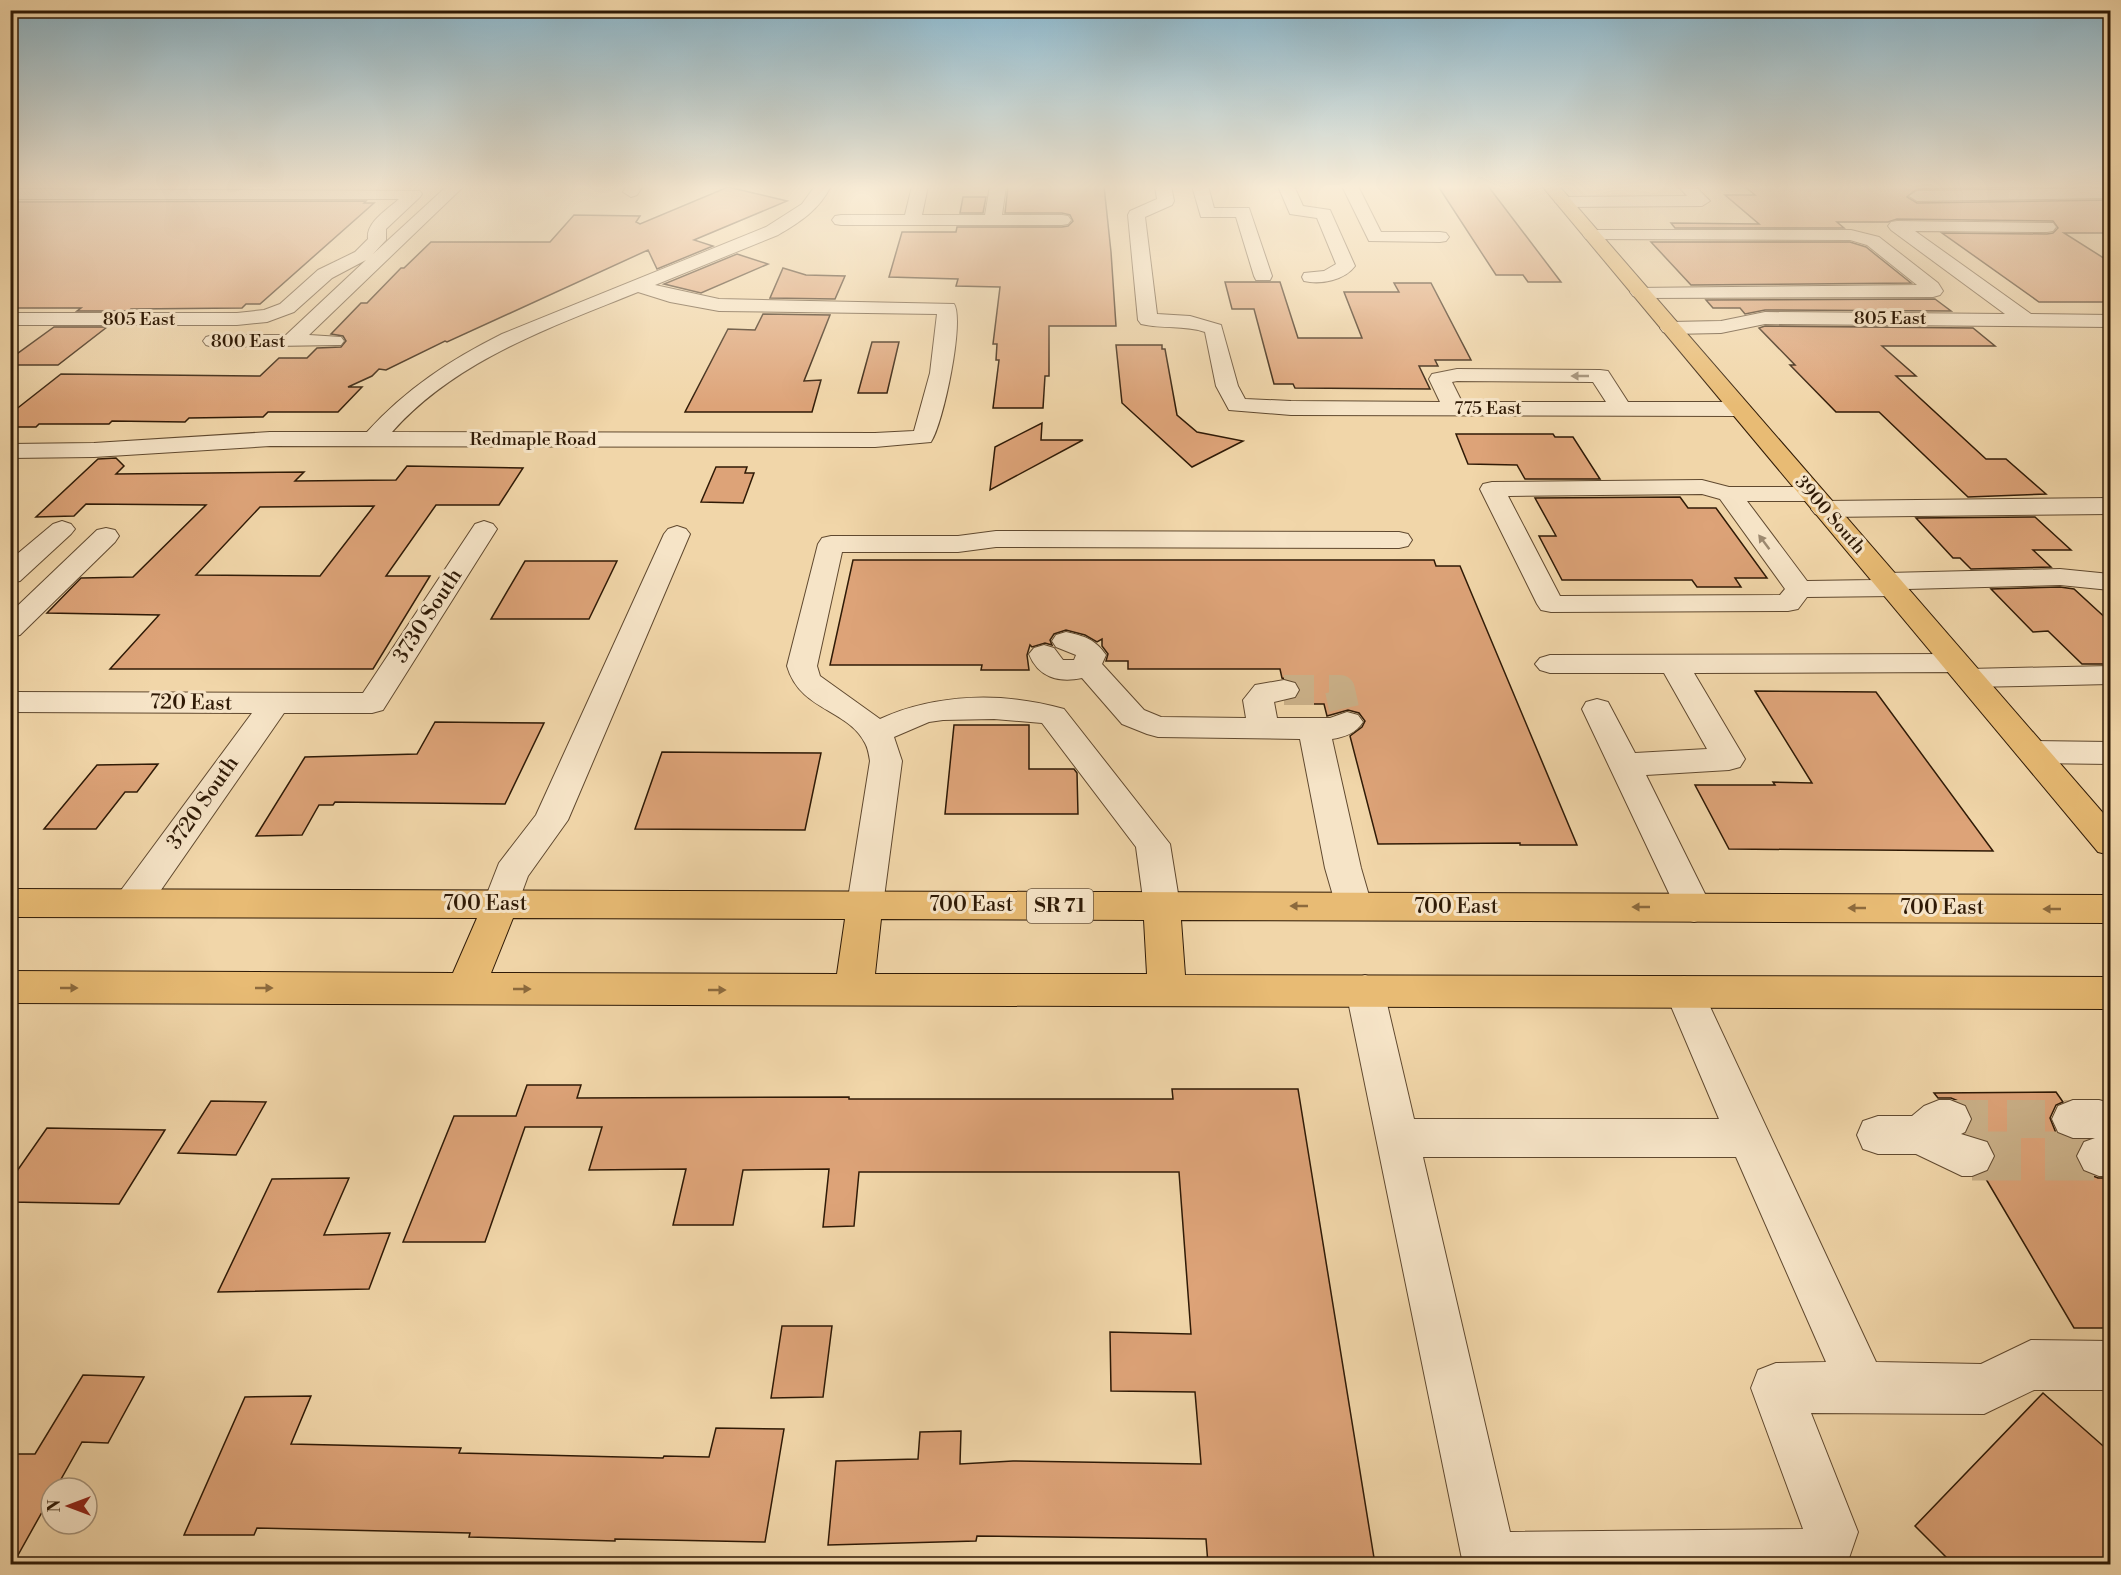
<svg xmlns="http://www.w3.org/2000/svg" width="2121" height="1575" font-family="'Libre Bodoni',serif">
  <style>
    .building { fill: #dda378; stroke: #2f1a06; stroke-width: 1.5; fill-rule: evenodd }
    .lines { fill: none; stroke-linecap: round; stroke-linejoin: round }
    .minor-tunnel-far2 { stroke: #cab088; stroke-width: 30; stroke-dasharray: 30 15; stroke-linecap: butt }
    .minor-tunnel-far1 { stroke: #cab088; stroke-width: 38; stroke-dasharray: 38 19; stroke-linecap: butt }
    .minor-tunnel { stroke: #cab088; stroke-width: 49; stroke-dasharray: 49 24; stroke-linecap: butt }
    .minor-casing { stroke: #60492f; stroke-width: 2 }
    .major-casing { stroke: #2f1a06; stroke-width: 2 }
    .minor { fill: #f6e4c7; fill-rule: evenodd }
    .major { fill: #e8bb74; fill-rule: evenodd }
    .oneway { fill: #9c8970 }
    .oneway2 { fill: #8c6a3d }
    .labels { text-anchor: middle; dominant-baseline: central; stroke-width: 6; stroke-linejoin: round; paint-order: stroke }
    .far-street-label { font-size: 18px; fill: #2f1a06; stroke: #f6e4c7 }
    .shield { fill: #f6e4c7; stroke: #6b5740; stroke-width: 1.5 }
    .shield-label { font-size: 20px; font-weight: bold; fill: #2f1a06 }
    .street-label { font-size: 21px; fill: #2f1a06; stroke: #f6e4c7 }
  </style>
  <rect width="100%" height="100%" fill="#f1d6a9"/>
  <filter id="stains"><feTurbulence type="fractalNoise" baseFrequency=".00333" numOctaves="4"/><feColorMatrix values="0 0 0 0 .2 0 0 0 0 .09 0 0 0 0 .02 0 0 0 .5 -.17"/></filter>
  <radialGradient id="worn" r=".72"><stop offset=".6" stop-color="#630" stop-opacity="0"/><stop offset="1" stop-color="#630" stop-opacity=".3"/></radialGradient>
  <g class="building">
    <path d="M1008,186H1104L1111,252L1116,326H1049V376H1045L1043,408H993L999,360H996L997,344H993L1000,287L956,286L958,279L889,277L902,232H956L957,227H1062L1068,226L1073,221L1070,215L1062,213H1005Z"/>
    <path d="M1438,186H1488L1561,282H1528L1523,275H1496Z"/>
    <path d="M1744,186H2104L1917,189L1907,197L1917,203L2110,200V233H2064L2110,262V302H2039L1942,233L2047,234L2053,233L2058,228L2053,221L1897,219L1888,222H1837L1844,228H1675L1671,223L1759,224L1725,195H1755Z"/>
    <path d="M728,187L787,201L694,240L713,246L657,269L648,250L447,342L445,341L386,370L379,369L372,376L348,387H362L338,412H268L263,417L189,418L185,422L112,421L109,424H39L36,427H10V414L61,374L260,376L279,358H307L317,348L341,347L346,341L343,336L331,334L361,303H367L401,268H404L431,242H550L574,215L640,216L636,222L640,224Z"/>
    <path d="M963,197H986L983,213H960Z"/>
    <path d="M366,201L364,203H374L260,304H246L242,308L131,309L128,311H77L81,308H10V202Z"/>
    <path d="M1651,242H1850L1866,247L1911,283L1691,285Z"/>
    <path d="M737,254L768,264L701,293L664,284Z"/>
    <path d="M783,268L806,275L845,276L835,299L770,298Z"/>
    <path d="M1225,282H1280L1298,338H1362L1344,292H1399L1394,283H1431L1471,360H1435L1438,366H1419L1430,389L1295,388L1293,384H1274L1254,309H1232Z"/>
    <path d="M1935,299L1951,311L1765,310L1745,314L1740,308H1713L1706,300Z"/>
    <path d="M763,314L830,315L804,381L821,380L812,412H685L728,329L755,330Z"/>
    <path d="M1765,326L1973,328L1995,346H1882L1916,376H1896L1986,459H2006L2046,494L1968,497L1879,412H1836L1790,365H1795L1759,328Z"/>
    <path d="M54,327H107L58,365H10V359Z"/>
    <path d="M872,342H899L887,393H858Z"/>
    <path d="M1116,345H1162V349H1165L1177,415L1197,432L1243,441L1192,467L1122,403Z"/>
    <path d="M1042,423L1041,440H1083L990,490L995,447Z"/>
    <path d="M1456,434H1553L1555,437H1573L1600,479H1525L1517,465L1468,464Z"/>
    <path d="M116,458L124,466L116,474L304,472L295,481L396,480L407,466L523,468L499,505H436L386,576H430L373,669H110L159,615L47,613L81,578L133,577L206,505L86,504L74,516L36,517L98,459ZM374,506L320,576L196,575L260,507Z"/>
    <path d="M716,467H747L745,473H754L743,503L701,502Z"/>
    <path d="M1680,497L1688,508H1716L1767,578H1735L1741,587H1697L1692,580H1562L1539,536H1556L1535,498Z"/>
    <path d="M2035,517L2071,550H2033L2051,567L1971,569L1960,558H1953L1916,518Z"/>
    <path d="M853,560H1434L1436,566H1460L1577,845H1520V843L1378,844L1350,736L1362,727L1365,721L1359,713L1348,710L1327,716L1324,704H1287V701L1297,698L1301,689L1296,681L1282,678L1280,669H1128V661H1106L1108,654L1102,646V639L1097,642L1085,635L1066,630L1054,634L1050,640L1052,645L1045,643L1032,647L1030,645L1027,655L1029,670H981L982,665H830Z"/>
    <path d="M525,561H617L589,619H491Z"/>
    <path d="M2060,587L2074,589L2110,622V664H2082L2048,631L2033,632L1991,589Z"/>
    <path d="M1755,691L1876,692L1993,851L1729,849L1695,785H1775L1773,782L1812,783Z"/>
    <path d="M435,722L544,723L505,804L335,802L333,805H319L302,835L256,836L305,757L417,754Z"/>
    <path d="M954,725H1029V769H1074L1077,773L1078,814H945Z"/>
    <path d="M662,752L821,753L805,830L635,829Z"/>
    <path d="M158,764L137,792H125L96,829H44L97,765Z"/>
    <path d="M527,1085H581L577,1098L849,1097V1099H1173L1172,1089H1298L1375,1564H1208L1206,1539L977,1536L976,1541L828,1545L836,1461L918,1459L920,1432L961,1431L960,1464L1013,1461L1201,1464L1195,1392L1111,1391L1110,1332L1191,1334L1179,1172H859L854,1226L823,1227L829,1169L743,1170L733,1225H673L686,1169L589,1170L602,1127H525L485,1242H403L454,1116H516Z"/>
    <path d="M2056,1092L2063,1102L2056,1105L2050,1118L2056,1133L2072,1140H2083L2075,1157L2083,1172L2098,1178H2110V1328H2074L1983,1174L1989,1171L1996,1157L1989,1141L1967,1133L1973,1118L1966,1104L1951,1098H1938L1934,1093Z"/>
    <path d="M211,1101L266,1102L236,1155L178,1153Z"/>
    <path d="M47,1128L105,1129L165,1130L119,1204L10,1202V1181Z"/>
    <path d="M349,1178L324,1235L390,1233L369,1289L218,1292L272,1179Z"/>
    <path d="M782,1326H832L823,1397L771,1398Z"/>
    <path d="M83,1375L144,1377L108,1443L82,1442L56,1488H51V1496L13,1564H10V1454H35Z"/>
    <path d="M2043,1393L2110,1452V1564H1953L1915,1526Z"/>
    <path d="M311,1396L291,1444L461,1448L459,1453L663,1458L664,1456L709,1457L716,1428L784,1429L765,1542L615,1539V1541L469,1537L470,1533L257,1528L254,1535H184L245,1397Z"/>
  </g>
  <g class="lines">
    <path class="minor-tunnel-far2" d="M1284,690H1340L1347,722"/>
    <path class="minor-tunnel-far1" d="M1950,1119H2073"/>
    <path class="minor-tunnel" d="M1972,1156H2099"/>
    <defs>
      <g id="minor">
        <path d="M447,186H464L309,335L341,337L344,341L341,345L213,347L206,345L203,341L206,337L213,335H286L366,260L332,278L294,312L267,322L237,325H10V313H237L264,310L280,304L318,270L355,252L368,239C366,222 387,210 399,199H10V189L420,191L422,194L420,197L386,229V240L373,254Z"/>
        <path d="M627,186H643L637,195L631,197L623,192Z"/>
        <path d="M815,186H831C819,210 800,222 778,235L655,285L719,299L954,304C965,320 943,425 931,442L875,447L270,446L94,457L10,458V444L94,443L270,432H367C406,389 450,360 502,334L766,227L802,204ZM638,292L670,302L719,311L937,314L930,373L914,431L875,433L392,432C457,359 550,328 638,292Z"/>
        <path d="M912,186H928L922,215H985L990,186H1006L1002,215H1062L1068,216L1071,220L1068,224L1062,225H841L835,224L832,220L835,216L841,215H905Z"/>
        <path d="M1155,186H1171L1174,201L1172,205L1145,217L1157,314L1190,316L1221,325L1238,386L1245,399L1291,401L1440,402L1429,379L1432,374L1457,369L1600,370L1608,371L1628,402H1739L1747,404L1750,409L1747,414L1739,416L1291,415L1229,410L1216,386L1205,332C1184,325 1162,329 1141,324L1138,320L1128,215L1130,211L1157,199ZM1457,381L1593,382L1606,402H1462L1452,382Z"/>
        <path d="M1192,186H1208L1214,208H1249L1272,276L1270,280H1256L1254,276L1236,217H1201Z"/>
        <path d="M1278,186H1294L1303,206L1330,210L1355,266C1345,280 1321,285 1304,281L1302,277L1304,273L1324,271L1336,264L1317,218L1290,214Z"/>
        <path d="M1342,186H1358L1381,232H1440L1446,233L1449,237L1446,241L1440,242L1369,241Z"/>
        <path d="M1678,186H1695L1710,201L1702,206L1563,207L1555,202L1563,197L1687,196Z"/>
        <path d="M2110,188V198L1917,201L1909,196L1917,191Z"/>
        <path d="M1897,221L2053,223L2056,227L2053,231L2047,232L1915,231L2031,314L2110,315V327L1765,324L1721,333L1670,334L1663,332L1660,328L1663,324L1670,322L1721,321L1765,312L2005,314L1891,230L1888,226L1891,222Z"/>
        <path d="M1592,230H1851L1879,237L1938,283L1943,291L1940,295L1933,297L1640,298L1633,296L1630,292L1633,288L1917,285L1867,245L1850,240L1586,239L1583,235L1586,231Z"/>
        <path d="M1702,480L1729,487H1812L1821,489L1824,494L1821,499L1812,501H1747L1807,581L1874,580L1877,575L1887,573L2060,569L2110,574V590L2060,585L1907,589L1904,594L1894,596L1807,597L1798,609L1788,611L1551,612L1541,610L1537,604L1480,489L1483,484L1492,482ZM1702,494L1720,499L1785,589L1780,595L1560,596L1508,496Z"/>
        <path d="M2110,498V514L1824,517L1815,514L1811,509L1815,504L1824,501Z"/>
        <path d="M62,521L71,524L75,529L71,534L20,581L10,583V560L53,524Z"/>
        <path d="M484,521L493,524L497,529L383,710L372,713H284L145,913L132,917L119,913L114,903L119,893L252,713L10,712V692L363,693L475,524Z"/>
        <path d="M677,526L686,529L690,534L568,820L528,876L514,914L501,918L488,914L483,904L499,863L536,815L664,534L668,529Z"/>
        <path d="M106,528L115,530L119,536L115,542L20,635L10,637V613L97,530Z"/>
        <path d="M996,531L1399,532L1408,534L1412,540L1408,546L1399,548L996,547L958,552H842L817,666L820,676L880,719C936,693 1005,692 1064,709L1170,844L1180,906L1175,916L1162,920L1149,916L1144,906L1136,847L1042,723L994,719L943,720L929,722L894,737L902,761L883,905L878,915L865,919L852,915L847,905L870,761C869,755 868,748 865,743C848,709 800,711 787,666L818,544L822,538L831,536H958Z"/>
        <path d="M1066,632C1084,636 1095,639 1106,655L1102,664L1144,710L1161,717L1246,718L1243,700L1255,685L1284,680L1295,683L1299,690L1295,697L1274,702L1277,718H1330L1347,712L1358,715L1363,722C1356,733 1345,737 1332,739L1361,868L1372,906L1367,916L1354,920L1341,916L1336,906L1325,868L1300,739L1158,737L1147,734L1122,724L1082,678C1058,683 1038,677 1029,654L1034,648L1044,645L1054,648L1063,660H1074L1076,655L1056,647L1052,641L1056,635Z"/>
        <path d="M1957,654L1967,657L1972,663L1968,669L2110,666V684L1970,687L1959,685L1955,678L1959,672L1694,673L1745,759L1740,767L1729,770L1646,775L1712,908L1707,918L1694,922L1681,918L1676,908L1582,709L1586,702L1597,699L1608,702L1635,753L1707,749L1664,673H1550L1540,670L1535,664L1540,658L1550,655Z"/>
        <path d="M2033,741L2110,742V764L2033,763L2022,760L2017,752L2022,744Z"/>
        <path d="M1365,975L1379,980L1384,991L1414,1119H1719L1665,992L1670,981L1684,976L1698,981L1876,1362L1981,1364L2031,1340L2110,1341V1390H2034L1984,1414L1811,1413L1858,1532L1847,1564H1463L1346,991L1351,980ZM1423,1157H1736L1826,1362L1776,1363L1758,1370L1751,1388L1803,1529L1510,1532Z"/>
        <path d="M1939,1100H1950L1965,1106L1971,1119L1965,1132L1961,1134L1987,1142L1994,1156L1987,1170L1972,1176H1962L1916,1154H1878L1863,1149L1857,1135L1863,1121L1878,1116H1912L1924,1106Z"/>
        <path d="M2073,1100H2099L2110,1103V1176H2099L2084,1170L2077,1156L2084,1142L2095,1138H2073L2058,1132L2052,1119L2058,1106Z"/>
      </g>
      <g id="major">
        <path d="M1542,186H1559L2110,821V855L2098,852Z"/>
        <path d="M10,889L2110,895V923L1181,920L1185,975L2110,977V1009L10,1003V971L453,973L477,918L10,917ZM513,918L845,919L837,974L491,973ZM881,919L1144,920L1147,974H875Z"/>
      </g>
    </defs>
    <use href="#minor" class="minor-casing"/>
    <use href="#major" class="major-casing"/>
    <use href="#minor" class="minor"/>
    <use href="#major" class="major"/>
  </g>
  <defs><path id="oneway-solid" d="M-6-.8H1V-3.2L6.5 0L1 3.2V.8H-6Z" transform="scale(1.5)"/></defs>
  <g class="oneway">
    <use href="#oneway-solid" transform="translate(1580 376) rotate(-180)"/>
    <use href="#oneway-solid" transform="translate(1764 542) rotate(-127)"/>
  </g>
  <g class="oneway2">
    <use href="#oneway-solid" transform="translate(1299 906) rotate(-180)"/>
    <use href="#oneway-solid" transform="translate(1641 907) rotate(-180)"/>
    <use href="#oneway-solid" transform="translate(1857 908) rotate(-180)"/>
    <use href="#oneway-solid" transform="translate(2052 909) rotate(-180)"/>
    <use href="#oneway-solid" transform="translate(69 988)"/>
    <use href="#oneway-solid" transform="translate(264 988)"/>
    <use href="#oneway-solid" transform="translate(522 989)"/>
    <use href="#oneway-solid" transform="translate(717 990)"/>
  </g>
  <linearGradient id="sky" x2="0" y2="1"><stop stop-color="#89b6cc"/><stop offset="0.46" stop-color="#f9edd8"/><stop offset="1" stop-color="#f9edd8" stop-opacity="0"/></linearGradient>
  <rect width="2121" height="406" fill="url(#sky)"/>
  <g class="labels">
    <g class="far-street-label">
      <text x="1890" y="318">805 East</text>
      <text x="139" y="319">805 East</text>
      <text x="248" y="341">800 East</text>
      <text x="1488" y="408">775 East</text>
      <text x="533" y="439">Redmaple Road</text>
      <text transform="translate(1830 515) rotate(49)">3900 South</text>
    </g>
    <rect class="shield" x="1027" y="889" width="66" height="34" rx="4.5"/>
    <g class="shield-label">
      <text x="1060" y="906">SR 71</text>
    </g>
    <g class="street-label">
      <text transform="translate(428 616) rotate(-57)">3730 South</text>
      <text transform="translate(191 703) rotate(1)">720 East</text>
      <text transform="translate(203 803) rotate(-55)">3720 South</text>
      <text x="485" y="904">700 East</text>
      <text x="971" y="905">700 East</text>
      <text x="1456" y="907">700 East</text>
      <text x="1942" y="908">700 East</text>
    </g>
  </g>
  <rect width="2121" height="1575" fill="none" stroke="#f1d6a9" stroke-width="36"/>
  <rect x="12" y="12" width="2097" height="1551" fill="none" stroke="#2f1a06" stroke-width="3"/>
  <rect x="18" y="18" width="2085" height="1539" fill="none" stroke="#2f1a06" stroke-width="1.5"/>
  <g transform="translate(69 1506) rotate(270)"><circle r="28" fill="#f6e4c7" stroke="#a6937a" stroke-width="1.5"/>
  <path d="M0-4.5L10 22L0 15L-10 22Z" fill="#8f2418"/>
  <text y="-9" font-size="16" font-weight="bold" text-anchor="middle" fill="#2f1a06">N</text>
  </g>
  <rect width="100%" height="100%" filter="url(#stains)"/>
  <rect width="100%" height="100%" fill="url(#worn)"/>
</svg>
